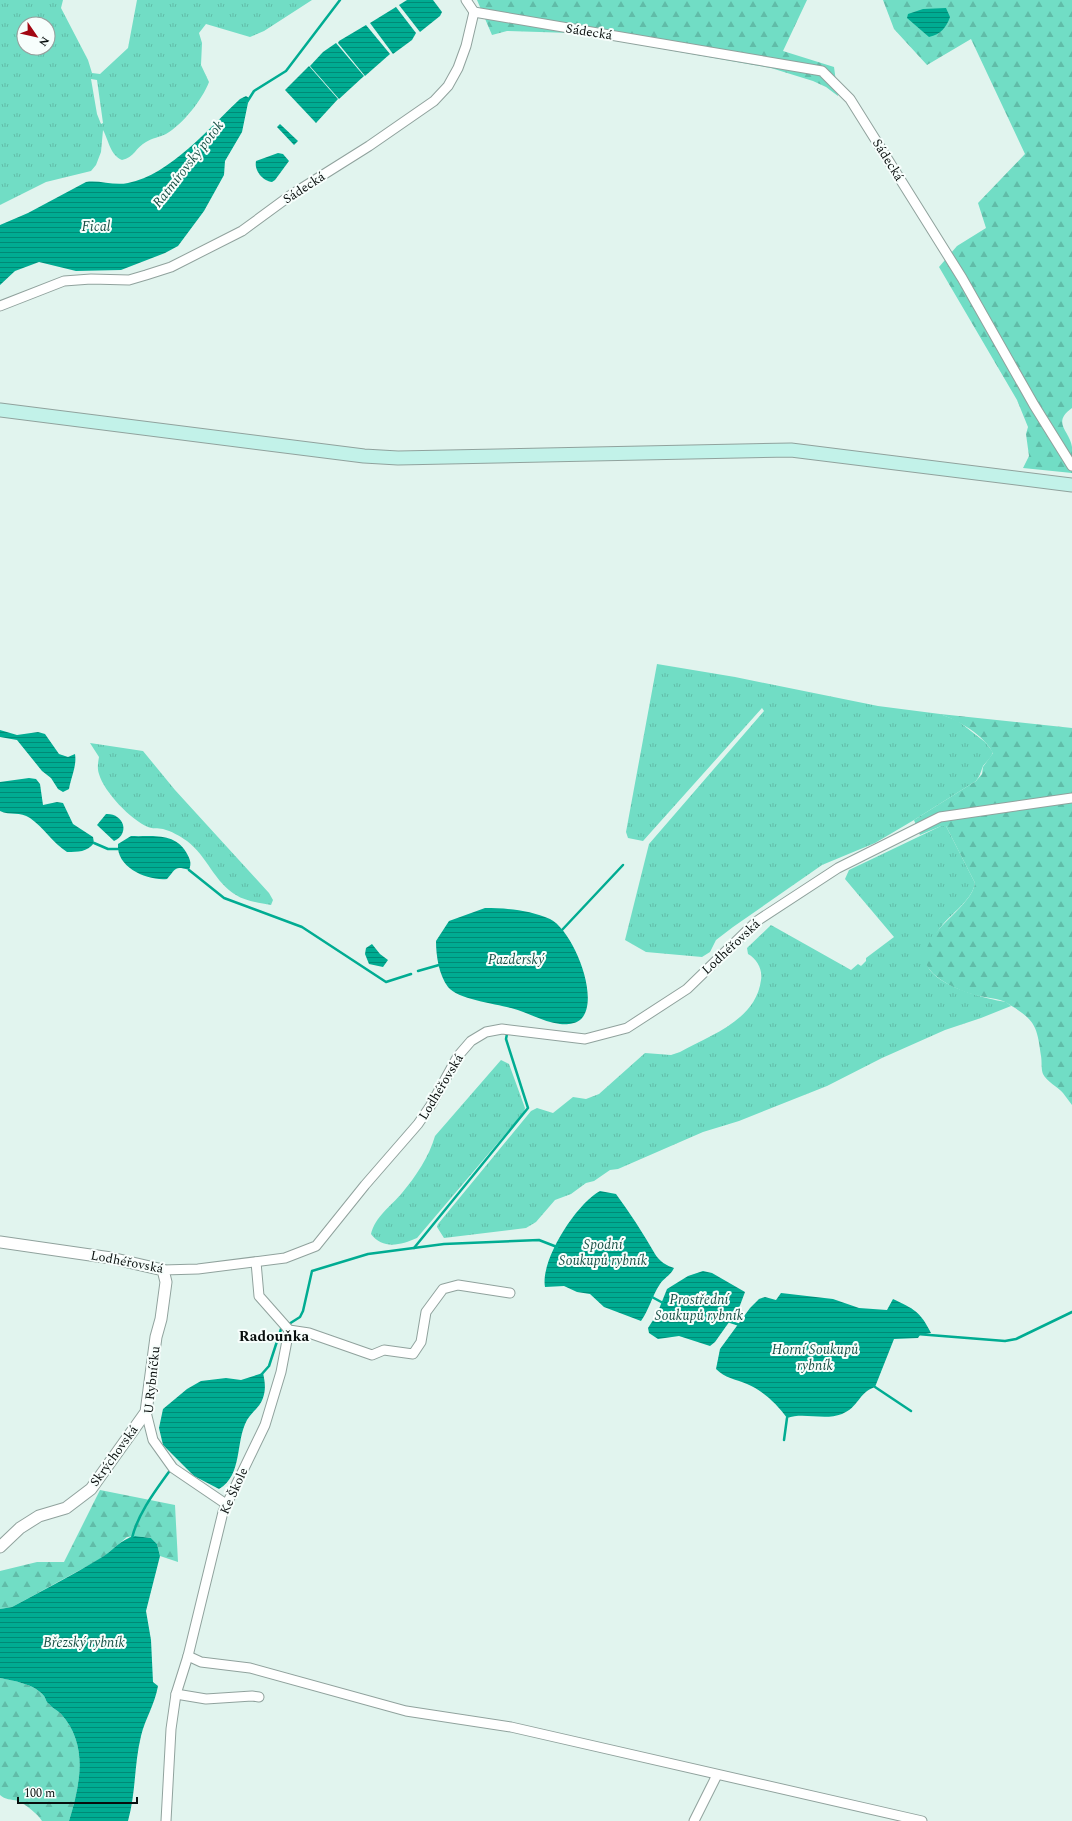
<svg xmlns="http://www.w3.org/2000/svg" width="1072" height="1821" font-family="Spectral,serif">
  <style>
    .grass { fill: url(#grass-tufts); fill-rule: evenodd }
    .forest { fill: url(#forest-firs) }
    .water { fill: url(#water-rules) }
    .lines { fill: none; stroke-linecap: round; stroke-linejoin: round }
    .stream { stroke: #00ac92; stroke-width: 2.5 }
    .minor-casing { stroke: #90a29d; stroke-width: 11 }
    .tertiary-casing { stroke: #90a29d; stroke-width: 13 }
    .secondary-casing { stroke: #90a29d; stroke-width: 15 }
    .minor { stroke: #fff; stroke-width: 9 }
    .tertiary { stroke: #fff; stroke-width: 11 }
    .secondary { stroke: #c2f2e9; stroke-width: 13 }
    .labels { text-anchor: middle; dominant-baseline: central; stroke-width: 4; stroke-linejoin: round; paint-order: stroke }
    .street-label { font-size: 13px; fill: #080e0d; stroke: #f7fefc }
    .water-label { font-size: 14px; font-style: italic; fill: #185045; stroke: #f7fefc }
    .quarter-label { font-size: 15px; font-weight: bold; fill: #080e0d; stroke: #f7fefc }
  </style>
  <defs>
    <pattern id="grass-tufts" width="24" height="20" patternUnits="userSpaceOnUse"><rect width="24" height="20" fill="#71ddc5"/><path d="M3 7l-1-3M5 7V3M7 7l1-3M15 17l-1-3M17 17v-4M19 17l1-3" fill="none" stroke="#60bca8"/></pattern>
    <pattern id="forest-firs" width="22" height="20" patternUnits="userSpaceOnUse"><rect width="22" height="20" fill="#71ddc5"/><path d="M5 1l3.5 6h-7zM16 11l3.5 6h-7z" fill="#60bca8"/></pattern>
    <pattern id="water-rules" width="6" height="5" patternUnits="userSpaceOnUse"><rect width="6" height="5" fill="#00ac92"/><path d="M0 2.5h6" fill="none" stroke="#008a76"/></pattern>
  </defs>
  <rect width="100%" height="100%" fill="#e1f4ee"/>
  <g class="grass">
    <path d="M0,0H63L61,8L88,60L92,73L100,74L128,48L137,0H312L264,31L250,37L206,24L199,33L202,43L201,65L209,82C202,100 183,124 166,134C160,137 152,138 146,142C136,147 134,158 122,160C110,155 109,141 103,130L101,152L96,165L91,171L46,182L0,205ZM24,24H48V48H24ZM91,79L97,80L103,123L101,124L97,114Z"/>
    <path d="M657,664L735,677L878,706L940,714L958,721L985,742L993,752C991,758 987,761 983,766C981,771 980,776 976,781L914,820L875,843L822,865L733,927L716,940L710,952L702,957L646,952L625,940L649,844L764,711L762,708L643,841L628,838L626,832Z"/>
    <path d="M90,743L143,751L175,790L269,893L273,900L271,905C260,903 245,901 236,895C215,883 207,856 187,841C180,836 171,831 163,829C158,828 152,829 148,827C131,820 104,792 99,774C97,768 98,763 99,757Z"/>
    <path d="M941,826H946L975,883C973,898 954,912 944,923C936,933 921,954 928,967C937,986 986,999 1006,1002L1011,1006L981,1018L945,1030L882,1058L827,1086L739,1121L703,1132L618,1169L610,1170L594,1181L586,1183L571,1194L555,1200L536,1222L526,1228L444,1238L437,1227L438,1224L531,1111L537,1108L553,1113L573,1097L586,1099L599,1094L645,1053L671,1055L680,1052C711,1035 756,1020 761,980C763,970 757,959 748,954L747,948L771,925L851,970L858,964L861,966L866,961V958L894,937L845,879L849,870Z"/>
    <path d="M501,1060L509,1064L525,1108L524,1112L417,1238C401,1245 383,1250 371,1234C375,1217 391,1206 402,1193C416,1176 429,1157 435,1136Z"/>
  </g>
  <g class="forest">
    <path d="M477,0H807L783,51L834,67L838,96L826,87L813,81L771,68L571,33L507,31L492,35Z"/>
    <path d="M883,0H1072V408C1051,423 1070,431 1072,447C1072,456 1072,465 1072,473L1023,468L1029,456L1026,434L1028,427L1017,400L939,267L957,246L986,228L978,203L1025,154L971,39L927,65L894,29Z"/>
    <path d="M940,714L1072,728V1105C1069,1101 1066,1097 1063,1093C1058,1087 1046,1081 1043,1074C1041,1069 1042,1061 1041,1056C1037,1025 1035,1020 1007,1003C999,998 985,998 975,995C959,991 921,975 925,954C931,926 972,906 975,883L946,826H941L920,835L914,820L976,781L982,774L983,767L993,753C983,734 959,721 940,714Z"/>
    <path d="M100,1490L175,1505L178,1562L160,1556L157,1544L151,1538L135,1536L127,1537L102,1558L12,1607L0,1609V1571L37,1562H64Z"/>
    <path d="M0,1678C14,1681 35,1684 44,1696C46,1699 46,1702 49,1704C52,1708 57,1710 61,1714C89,1745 80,1785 69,1821H42C38,1814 25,1804 18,1801C11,1799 5,1800 0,1795Z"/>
  </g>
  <g class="water">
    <path d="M407,0H433L442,12L440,16L420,32L399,5Z"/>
    <path d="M396,7L416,33L412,40L393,54L370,23Z"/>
    <path d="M946,8L950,17C946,28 941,34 929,37L907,18L908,14L923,9Z"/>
    <path d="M366,25L390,54L365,76L338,43L339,41Z"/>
    <path d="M336,43L364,76L339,99L310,66L323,52Z"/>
    <path d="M309,66L338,99L316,123L285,90Z"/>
    <path d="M246,96L249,98L242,132L225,161L224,175L204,211L178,246L165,253L121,270L76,271L39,262L15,271L0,285V225L28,213L86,182C100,180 114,186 128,183C170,175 210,127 240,99Z"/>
    <path d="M280,124L298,141L294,145L277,127Z"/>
    <path d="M278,153L283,154L289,161L275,180L272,182C263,181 254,171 256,161Z"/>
    <path d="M0,730L17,735L38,732L45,734L59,754L68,757L75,754C77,766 71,777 69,789L63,792L58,789L51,778L42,771L17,740L0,737Z"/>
    <path d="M29,778L36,779L40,784L43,805L57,802L63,803L73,824L93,837L94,843C87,852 78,852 67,852C53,843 43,827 30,818C20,811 10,816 0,811V782Z"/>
    <path d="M106,814C123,813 131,833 114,841L97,825Z"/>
    <path d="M131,836C151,837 174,832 186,852C190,859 192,863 189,870C174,866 177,868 167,879C148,881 116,868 118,844Z"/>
    <path d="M485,908C506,908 530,910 550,919C573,930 602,1001 580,1020C575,1024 566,1025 560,1024C543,1022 527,1012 511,1008C496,1004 457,999 448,987C439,975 436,956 436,941L449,921Z"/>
    <path d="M372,944L380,954L388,960L383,967L369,964L365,954L366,948Z"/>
    <path d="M600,1191L616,1194C630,1213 643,1233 655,1254C659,1261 667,1266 674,1268C671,1275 664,1278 660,1284C652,1296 649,1310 641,1321L604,1307L590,1294L577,1292L564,1286L545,1287C540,1260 577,1203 600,1191Z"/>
    <path d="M703,1271L712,1273L745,1292L739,1308L715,1342L710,1346L679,1336L658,1339L649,1333L648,1328L657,1314L667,1289L688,1276Z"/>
    <path d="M781,1293L833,1299L859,1308L887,1310L893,1299C914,1309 920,1311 931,1333L920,1335L918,1338L894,1339L875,1387C858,1393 859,1407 842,1414C824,1421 804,1412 787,1418C777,1404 762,1390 747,1384C735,1379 725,1378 716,1369L720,1349L750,1308L759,1299L765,1297L776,1300Z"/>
    <path d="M263,1373C265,1382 266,1389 263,1398C260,1407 252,1412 247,1420C235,1442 243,1475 219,1489L194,1476L163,1445L159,1428L163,1409L187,1389L201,1381L226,1378L241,1380Z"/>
    <path d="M135,1536L151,1538L157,1544L160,1556L146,1611L151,1640L153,1682L158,1686C155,1704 145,1719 141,1736C134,1764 136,1793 128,1821H69C80,1785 89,1745 61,1714C57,1710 52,1708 49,1704C46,1702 46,1699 44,1696C35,1684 14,1681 0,1678V1609L12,1607C41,1591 71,1576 99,1559C112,1552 120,1539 135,1536Z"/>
  </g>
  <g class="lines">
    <g class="stream">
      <path d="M247,102L254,91L286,71L340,0"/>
      <path d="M94,843L108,849H118"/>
      <path d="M189,870L224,898L302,927L386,982L411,974"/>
      <path d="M562,930L623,865"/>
      <path d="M418,971L439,965"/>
      <path d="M414,1248L528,1108L506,1039L507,1034"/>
      <path d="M652,1297L663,1303"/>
      <path d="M728,1321L740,1325"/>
      <path d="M917,1334L1005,1341L1016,1339L1072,1312"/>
      <path d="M261,1375L269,1366L281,1329L300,1317L303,1311L312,1271L368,1254L444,1244L539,1240L557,1247"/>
      <path d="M875,1387L911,1411"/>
      <path d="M784,1440L787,1418"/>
      <path d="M132,1538C138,1513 156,1490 171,1469"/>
    </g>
    <defs>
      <g id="minor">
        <path d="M466,0L474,12"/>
        <path d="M474,12L822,71L850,99L962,278L1034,405L1072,466"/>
        <path d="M0,306L64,281L91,279L129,280L146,275L171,267L242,231L291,195L369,146L434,101L448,86L458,68L466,46L474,12"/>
        <path d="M163,1270L198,1269L285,1258L316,1246L365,1185L418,1124L431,1105L458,1056L471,1041L486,1032L502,1029L585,1039L627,1028L687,989L757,921L838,868L940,817L1072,798"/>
        <path d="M289,1330L309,1333L372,1355L384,1350L413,1354L421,1342L426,1312L443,1289L458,1285L510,1293"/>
        <path d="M146,1412L153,1440L173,1468L226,1504"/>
        <path d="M188,1656L201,1662L250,1668L406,1711L511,1727L922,1821"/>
        <path d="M176,1694L206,1699L252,1696L259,1697"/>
        <path d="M166,1821L171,1729L176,1694L188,1656L223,1512L265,1425L281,1372L289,1330L259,1296L256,1262"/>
        <path d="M694,1821L717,1775"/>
      </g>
      <path id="tertiary" d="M0,1242L111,1258L163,1270L166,1282L161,1319L156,1337L146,1412L91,1489L66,1508L39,1516L20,1528L0,1547"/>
      <path id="secondary" d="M0,410L364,456L398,458L791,450L1072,485"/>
    </defs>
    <use href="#minor" class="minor-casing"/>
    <use href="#tertiary" class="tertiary-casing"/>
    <use href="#secondary" class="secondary-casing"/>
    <use href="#minor" class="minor"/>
    <use href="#tertiary" class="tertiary"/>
    <use href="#secondary" class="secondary"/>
  </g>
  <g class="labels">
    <g class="street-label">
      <text transform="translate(589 32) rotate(9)">Sádecká</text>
      <text transform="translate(888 160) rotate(58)">Sádecká</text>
      <text transform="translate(304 188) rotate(-33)">Sádecká</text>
      <text transform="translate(731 947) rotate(-43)">Lodhéřovská</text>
      <text transform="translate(441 1087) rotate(-59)">Lodhéřovská</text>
      <text transform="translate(127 1262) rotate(11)">Lodhéřovská</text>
      <text transform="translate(152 1380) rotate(-84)">U Rybníčku</text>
      <text transform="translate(114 1456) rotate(-54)">Skrýchovská</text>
      <text transform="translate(234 1491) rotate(-66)">Ke Škole</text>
    </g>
    <g class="water-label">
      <text transform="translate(188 164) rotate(-52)">Ratmírovský potok</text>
      <text x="96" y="226">Fical</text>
      <text x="516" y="959">Pazderský</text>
      <text x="603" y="1244">Spodní<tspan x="603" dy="16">Soukupů rybník</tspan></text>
      <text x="699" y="1299">Prostřední<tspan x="699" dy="16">Soukupů rybník</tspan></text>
      <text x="815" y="1349">Horní Soukupů<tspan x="815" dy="16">rybník</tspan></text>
      <text x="84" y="1642">Březský rybník</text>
    </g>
    <g class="quarter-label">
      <text x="274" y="1336">Radouňka</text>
    </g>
  </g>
  <g transform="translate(36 36) rotate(124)"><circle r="19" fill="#f7fefc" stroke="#979e9c"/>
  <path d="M0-3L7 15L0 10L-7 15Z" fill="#a20712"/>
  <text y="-6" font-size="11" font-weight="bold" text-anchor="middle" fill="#080e0d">N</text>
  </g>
  <path d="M18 1797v6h119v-6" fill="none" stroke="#080e0d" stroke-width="2"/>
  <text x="24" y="1797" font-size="12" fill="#080e0d" stroke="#f7fefc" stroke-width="3" paint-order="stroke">100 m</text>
</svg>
